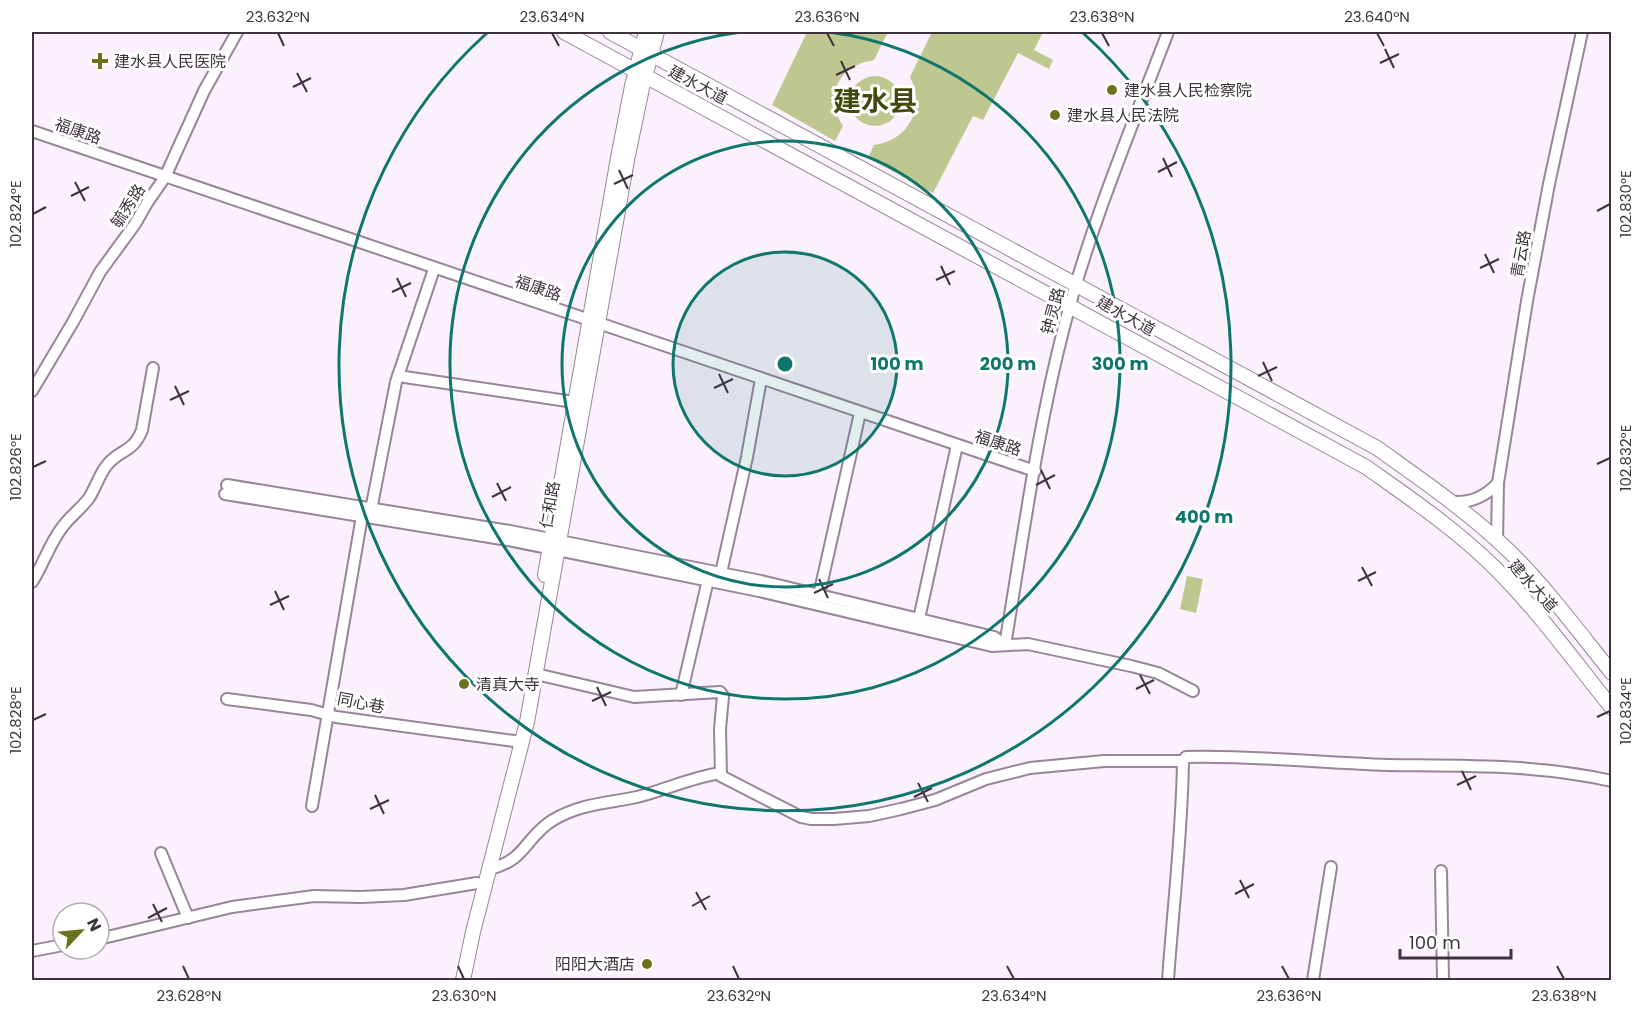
<svg xmlns="http://www.w3.org/2000/svg" width="1643" height="1012" font-family="Poppins,'Noto Sans SC',sans-serif">
  <style>
    .green { fill: #bec790 }
    .lines { fill: none; stroke-linecap: round; stroke-linejoin: round }
    .minor-casing { stroke: #99849c; stroke-width: 14 }
    .major-casing { stroke: #99849c; stroke-width: 16 }
    .minor { stroke: #fff; stroke-width: 10 }
    .major { stroke: #fff; stroke-width: 14 }
    .ticks { fill: none; stroke: #3c333d; stroke-width: 2 }
    .ring { fill: none; stroke: #0f766e; stroke-width: 3 }
    .poi-dot { fill: #69721c; stroke: #fff; stroke-width: 2 }
    .labels { text-anchor: middle; dominant-baseline: central; stroke-width: 6; stroke-linejoin: round; paint-order: stroke }
    .poi-label { font-size: 16px; fill: #3c333d; stroke: #fff; text-anchor: start }
    .street-label { font-size: 16px; fill: #3c333d; stroke: #fff }
    .town-label { font-size: 28px; font-weight: bold; fill: #43490e; stroke: #fff }
    .centre { fill: #0f766e; stroke: #fff; stroke-width: 3 }
    .ring-label { font-size: 18px; text-anchor: middle; font-weight: bold; fill: #0f766e; stroke: #fff; stroke-width: 6; stroke-linejoin: round; paint-order: stroke }
    .neatline { fill: none; stroke: #3c333d; stroke-width: 2 }
    .ticks-label { font-size: 15px; text-anchor: middle; fill: #3c333d }
  </style>
  <rect width="100%" height="100%" fill="#faf1fc"/>
  <g class="green">
    <path d="M807,32H888L874,60C839,65 823,95 843,126L835,141L772,105Z"/>
    <path d="M932,32H1043L1034,50L1053,60L1049,69L1018,53L983,120L973,116L933,193L868,158L874,145C908,141 926,108 910,77Z"/>
    <circle cx="875" cy="101" r="25"/>
    <path d="M1187,576L1203,579L1196,613L1180,609Z"/>
  </g>
  <g class="lines">
    <defs>
      <g id="minor">
        <path d="M32,131L1035,471"/>
        <path d="M398,376L574,402"/>
        <path d="M32,391L73,322L100,272L135,224L147,203L165,177L204,91L237,32"/>
        <path d="M227,485L510,531L761,581L994,637L1005,645"/>
        <path d="M225,494L508,540L759,591L992,646L1028,644L1131,666L1158,673L1193,691"/>
        <path d="M1452,502C1471,503 1485,497 1498,483"/>
        <path d="M370,515L396,382L434,269"/>
        <path d="M1497,541L1498,483L1527,301L1549,184L1582,32"/>
        <path d="M721,573L747,457L761,379"/>
        <path d="M32,582C43,565 49,545 61,529C69,517 81,509 89,498C96,487 99,475 107,465C120,449 133,453 142,430L153,368"/>
        <path d="M819,595L860,413"/>
        <path d="M919,619L957,445"/>
        <path d="M1005,645C1023,539 1037,431 1064,327C1090,226 1131,129 1168,32"/>
        <path d="M536,674L634,697L720,692L723,696L720,729L721,776L801,817L811,819H834L869,816L901,809L935,800L986,779L1030,768L1104,761H1183L1186,757C1253,755 1320,763 1388,765C1463,766 1537,764 1612,781"/>
        <path d="M681,695L708,580"/>
        <path d="M227,699L311,710L336,717L514,741"/>
        <path d="M312,806L362,516"/>
        <path d="M161,853L188,918"/>
        <path d="M489,869C526,861 525,837 553,820C579,804 608,803 637,797C665,790 692,777 721,773"/>
        <path d="M1441,871L1443,980"/>
        <path d="M99,939L232,907L314,896L361,897L404,895L477,883"/>
        <path d="M32,951L63,945"/>
        <path d="M1168,980C1173,908 1182,834 1183,761"/>
        <path d="M1313,980L1331,867"/>
      </g>
      <g id="major">
        <path d="M564,32L1366,467C1411,499 1457,530 1496,569C1539,612 1574,661 1612,708"/>
        <path d="M610,32L1377,448C1423,481 1470,513 1511,553C1548,590 1579,632 1612,673"/>
        <path d="M545,575L618,158L632,86L646,32"/>
        <path d="M463,980L473,932L527,722L627,160L642,88L657,32"/>
      </g>
    </defs>
    <use href="#minor" class="minor-casing"/>
    <use href="#major" class="major-casing"/>
    <use href="#minor" class="minor"/>
    <use href="#major" class="major"/>
  </g>
  <path class="ticks" d="M278,33L284,46M552,33L559,46M827,33L834,46M1102,33L1109,46M1377,33L1384,46M1385,49L1394,68M841,61L850,80M1380,63L1399,54M297,73L307,92M836,75L855,66M293,87L311,78M1163,158L1172,177M619,170L628,189M1158,172L1177,162M75,182L85,201M614,184L633,175M71,196L89,187M1597,211L1610,204M33,214L46,207M1485,254L1494,273M941,266L950,285M1480,268L1499,259M397,278L406,297M936,280L955,271M392,292L411,283M1263,362L1272,381M719,374L728,393M1258,376L1277,367M175,386L184,405M714,388L733,379M170,400L189,391M1597,464L1610,458M33,467L46,461M1041,470L1050,489M497,483L506,501M1036,485L1055,475M492,497L511,487M1362,567L1372,586M819,579L828,598M1358,581L1376,572M275,591L284,610M814,593L833,584M270,605L289,596M1140,675L1150,694M597,687L606,706M1136,689L1154,680M592,701L611,692M1597,717L1610,711M33,720L46,714M1462,771L1471,790M918,783L928,802M1457,785L1476,776M375,795L384,814M914,797L932,788M370,809L389,800M1240,880L1249,898M696,892L706,910M1235,894L1254,884M153,904L162,922M692,906L710,896M148,918L167,908M183,966L189,979M458,966L464,979M733,966L739,979M1007,966L1014,979M1282,966L1289,979M1557,966L1564,979"/>
  <circle cx="785" cy="364" r="112" fill="#0f766e" fill-opacity=".12"/>
  <g class="ring">
    <circle cx="785" cy="364" r="112"/>
    <circle cx="785" cy="364" r="223"/>
    <path d="M829 32A335 335 0 1 1 741 32"/>
    <path d="M1083 33A446 446 0 1 1 487 33"/>
  </g>
  <g class="poi-dot">
    <path d="M97 52h6v6h6v6h-6v6h-6v-6h-6v-6h6z"/>
    <circle cx="1112" cy="90" r="6"/>
    <circle cx="1055" cy="115" r="6"/>
    <circle cx="464" cy="684" r="6"/>
    <circle cx="647" cy="964" r="6"/>
  </g>
  <g class="labels">
    <g class="poi-label">
      <text x="114" y="61">建水县人民医院</text>
      <text x="1124" y="90">建水县人民检察院</text>
      <text x="1067" y="115">建水县人民法院</text>
      <text x="476" y="684">清真大寺</text>
      <text x="635" y="964" text-anchor="end">阳阳大酒店</text>
    </g>
    <g class="street-label">
      <text transform="translate(698 85) rotate(28)">建水大道</text>
      <text transform="translate(78 131) rotate(19)">福康路</text>
      <text transform="translate(128 206) rotate(-57)">毓秀路</text>
      <text transform="translate(1521 254) rotate(-80)">青云路</text>
      <text transform="translate(538 288) rotate(19)">福康路</text>
      <text transform="translate(1053 311) rotate(-75)">钟灵路</text>
      <text transform="translate(1126 316) rotate(29)">建水大道</text>
      <text transform="translate(998 443) rotate(18)">福康路</text>
      <text transform="translate(550 505) rotate(-80)">仁和路</text>
      <text transform="translate(1533 586) rotate(48)">建水大道</text>
      <text transform="translate(361 703) rotate(11)">同心巷</text>
    </g>
    <g class="town-label">
      <text x="875" y="101">建水县</text>
    </g>
  </g>
  <circle cx="785" cy="364" r="9" class="centre"/>
  <g class="ring-label">
    <text x="897" y="370">100 m</text>
    <text x="1008" y="370">200 m</text>
    <text x="1120" y="370">300 m</text>
    <text x="1204" y="523">400 m</text>
  </g>
  <rect width="1643" height="1012" fill="none" stroke="#ffffff" stroke-width="66"/>
  <g transform="translate(81 931) rotate(64)"><circle r="28" fill="#ffffff" stroke="#b1adb1" stroke-width="1.5"/>
  <path d="M0-4.5L10 22L0 15L-10 22Z" fill="#69721c"/>
  <text y="-9" font-size="16" font-weight="bold" text-anchor="middle" fill="#3c333d">N</text>
  </g>
  <path d="M1400 949v9h111v-9" fill="none" stroke="#3c333d" stroke-width="3"/>
  <text x="1409" y="949" font-size="18" fill="#3c333d" stroke="#ffffff" stroke-width="4.5" paint-order="stroke">100 m</text>
  <rect x="33" y="33" width="1577" height="946" class="neatline"/>
  <g class="ticks-label">
    <text x="278" y="22">23.632°N</text>
    <text x="552" y="22">23.634°N</text>
    <text x="827" y="22">23.636°N</text>
    <text x="1102" y="22">23.638°N</text>
    <text x="1377" y="22">23.640°N</text>
    <text transform="translate(1626 204) rotate(-90)" y="5">102.830°E</text>
    <text transform="translate(16 214) rotate(-90)" y="5">102.824°E</text>
    <text transform="translate(1626 458) rotate(-90)" y="5">102.832°E</text>
    <text transform="translate(16 467) rotate(-90)" y="5">102.826°E</text>
    <text transform="translate(1626 711) rotate(-90)" y="5">102.834°E</text>
    <text transform="translate(16 720) rotate(-90)" y="5">102.828°E</text>
    <text x="189" y="1001">23.628°N</text>
    <text x="464" y="1001">23.630°N</text>
    <text x="739" y="1001">23.632°N</text>
    <text x="1014" y="1001">23.634°N</text>
    <text x="1289" y="1001">23.636°N</text>
    <text x="1564" y="1001">23.638°N</text>
  </g>
</svg>
